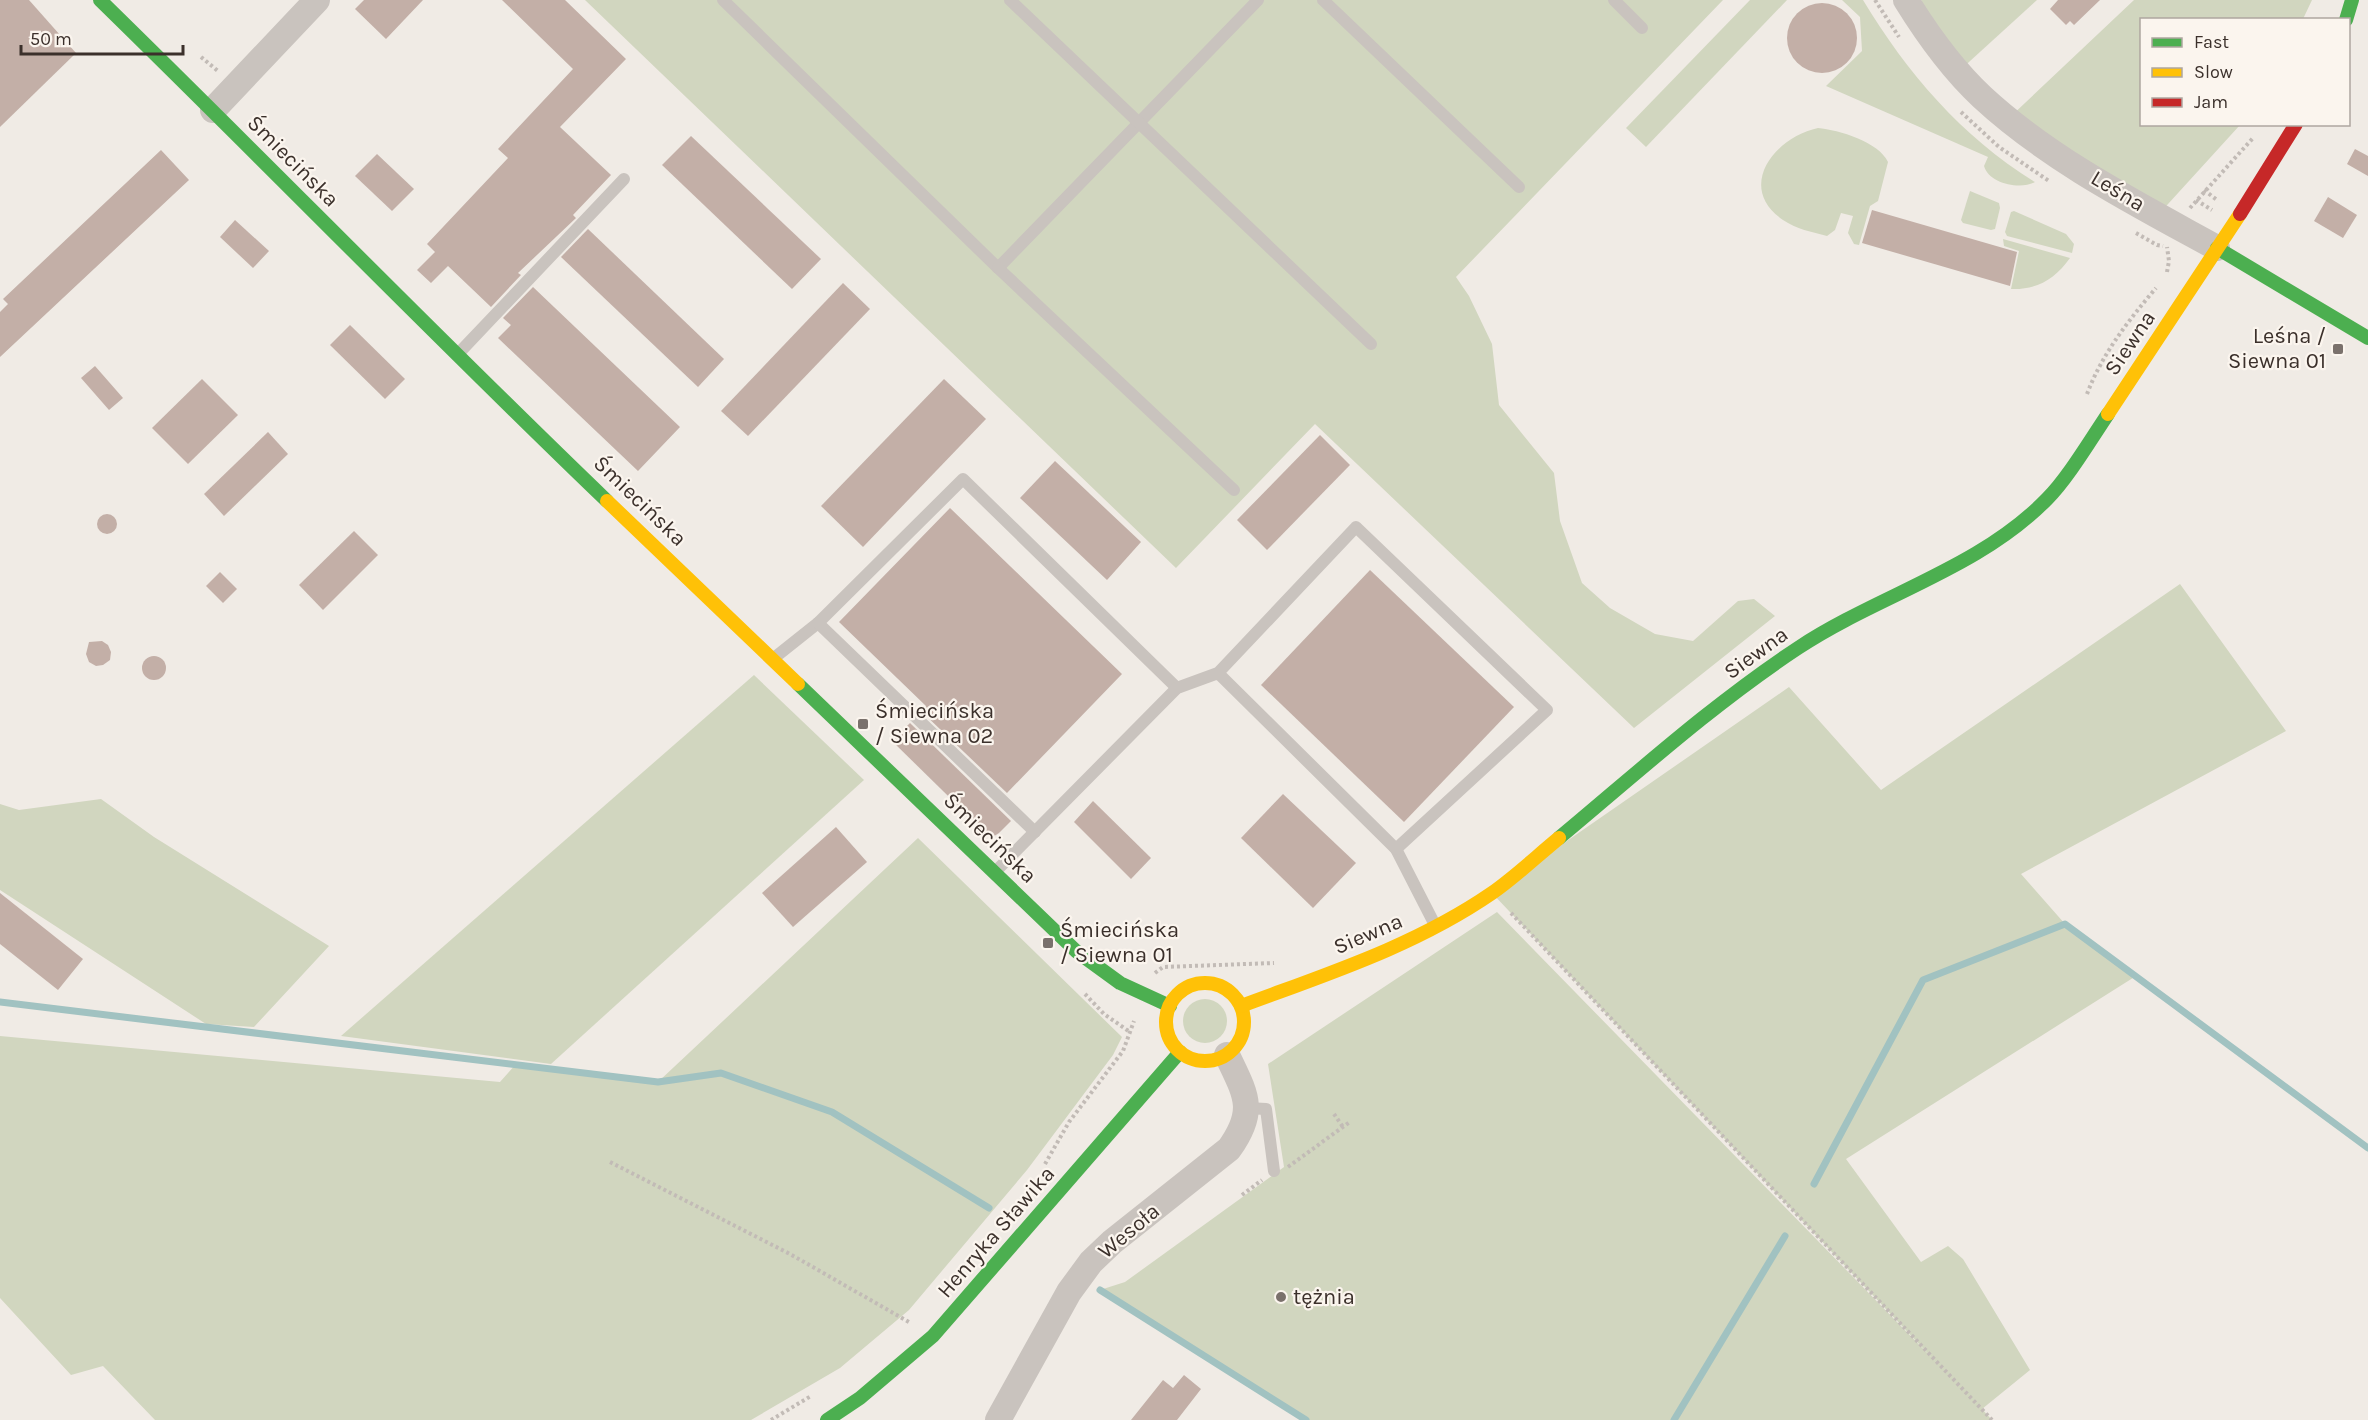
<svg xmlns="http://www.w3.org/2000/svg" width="2368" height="1420" font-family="Karla,sans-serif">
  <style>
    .green { fill: #d1d6bf }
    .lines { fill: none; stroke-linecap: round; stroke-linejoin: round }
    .stream { stroke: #a1c2c1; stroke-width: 7 }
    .building { fill: #c3afa7 }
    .path { stroke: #c2bbb6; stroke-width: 4; stroke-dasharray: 3 3; stroke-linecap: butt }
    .lane { stroke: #c9c3be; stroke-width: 12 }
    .street { stroke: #c9c3be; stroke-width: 26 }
    .fast { stroke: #4caf50; stroke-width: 14 }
    .slow { stroke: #ffc107; stroke-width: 14 }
    .jam { stroke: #c62828; stroke-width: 14 }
    .poi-dot { fill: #7a716c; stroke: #fbf5ee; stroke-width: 2 }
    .labels { text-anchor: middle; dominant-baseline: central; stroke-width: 4.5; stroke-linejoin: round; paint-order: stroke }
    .street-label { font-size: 22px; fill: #3b302b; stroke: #fbf5ee }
    .poi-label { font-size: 22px; fill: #3b302b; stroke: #fbf5ee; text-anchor: start }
  </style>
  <rect width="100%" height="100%" fill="#f0ebe5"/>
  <g class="green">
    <path d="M585,0H1723L1456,277L1469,296L1492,344L1499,405L1554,473L1560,521L1582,583L1610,608L1655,634L1693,641L1738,601L1754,599L1775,616L1634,728L1315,424L1176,568Z"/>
    <path d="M1750,0H1787L1646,147L1626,128Z"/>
    <path d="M1842,0H1863C1907,73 1962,137 2035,182C2021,190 1989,184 1984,166L1988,157L1826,86L1862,51L1860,17Z"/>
    <path d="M1922,0H2037L1958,72L1911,9Z"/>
    <path d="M2134,0H2312L2303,19L2142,20V124L2240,125L2158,215L2008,119Z"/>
    <path d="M1818,128C1839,130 1879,142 1888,162L1878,201L1870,206L1859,245L1854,244L1848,233L1853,216L1841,213L1835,230L1827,236C1812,232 1796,229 1783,220C1735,187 1775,137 1818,128Z"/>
    <path d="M1970,191L1999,203L2000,208L1995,229L1991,230L1963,223L1961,220Z"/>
    <path d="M2014,211L2066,234L2074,244L2072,253L2007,236L2005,232L2011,212Z"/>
    <path d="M2003,239L2070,258C2055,279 2037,290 2011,289L2019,251L2004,246Z"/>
    <path d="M2180,584L2286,731L2021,874L2065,924L2136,976L1846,1159L1921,1262L1948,1246L1963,1259L2030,1370L1982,1409L1992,1420H1306L1100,1290L1125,1282L1284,1167L1268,1064L1497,912L1938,1364L1492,893L1789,687L1881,790Z"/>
    <path d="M754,675L864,780L551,1064L341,1036Z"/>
    <path d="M101,799L154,837L329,946L254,1027L206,1024L0,890V804L19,810Z"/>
    <path d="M918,838L1122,1037L1113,1055L1027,1170L909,1310L840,1368L751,1420H155L103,1366L71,1375L0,1298V1036L500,1082L516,1064L658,1082Z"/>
    <circle cx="1205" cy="1021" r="22"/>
  </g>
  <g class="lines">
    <g class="stream">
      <path d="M0,1002L658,1082L721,1073L832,1112L989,1208"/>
      <path d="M1814,1184L1923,980L2065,924L2368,1148"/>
      <path d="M1100,1290L1306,1420"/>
      <path d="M1674,1420L1785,1236"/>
    </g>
  </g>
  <g class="building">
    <path d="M0,0H29L76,53L0,127Z"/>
    <path d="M364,0H423L386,39L355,9Z"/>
    <path d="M502,0H565L626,59L560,127L611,175L573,215L576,218L518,273L521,275L491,307L448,266L431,283L417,270L435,252L427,244L508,158L498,149L573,69Z"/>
    <path d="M2058,0H2100L2074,25L2070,21L2066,25L2050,9Z"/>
    <circle cx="1822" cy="38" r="35"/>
    <path d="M691,136L821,259L792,289L662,165Z"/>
    <path d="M2355,149L2368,156V176L2347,164Z"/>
    <path d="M161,150L189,180L0,357V312L8,304L3,299Z"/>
    <path d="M377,154L414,189L392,211L355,176Z"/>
    <path d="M2328,197L2357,215L2343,238L2314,221Z"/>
    <path d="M1872,210L2017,252L2010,286L1862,243Z"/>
    <path d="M235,220L269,251L253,268L220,237Z"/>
    <path d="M588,229L724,359L698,387L561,257Z"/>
    <path d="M843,283L870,309L748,436L721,411Z"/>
    <path d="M533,287L680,427L638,471L498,338L511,325L503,318Z"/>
    <path d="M350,325L405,379L385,399L330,345Z"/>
    <path d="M95,366L123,398L109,410L81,378Z"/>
    <path d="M202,379L238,415L188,464L152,428Z"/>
    <path d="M944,379L986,419L863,547L821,506Z"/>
    <path d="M268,432L288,454L224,516L204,494Z"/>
    <path d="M1320,435L1350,465L1267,550L1237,520Z"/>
    <path d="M1055,461L1141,542L1107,580L1020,498Z"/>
    <path d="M950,508L1122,674L1007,793L921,711L926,706L839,622Z"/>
    <circle cx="107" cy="524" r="10"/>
    <path d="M354,531L378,555L323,610L299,585Z"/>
    <path d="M1370,570L1514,707L1404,822L1261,685Z"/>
    <path d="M220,572L237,589L223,603L206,586Z"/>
    <path d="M102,641L108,645L111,652L110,660L103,665L96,666L89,662L86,654L89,642Z"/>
    <circle cx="154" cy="668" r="12"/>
    <path d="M910,723L1011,821L999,833L991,838L892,741Z"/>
    <path d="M1283,794L1356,863L1313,908L1241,838Z"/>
    <path d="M1093,801L1151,858L1131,879L1074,822Z"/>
    <path d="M836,827L867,862L793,927L762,893Z"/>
    <path d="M0,893L83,959L58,990L0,944Z"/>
    <path d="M1184,1375L1201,1389L1177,1420H1131L1163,1380L1173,1388Z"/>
  </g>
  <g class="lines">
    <g class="path">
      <path d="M1875,0L1899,37"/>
      <path d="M201,57L218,71"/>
      <path d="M1961,112L1999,147L2049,181"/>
      <path d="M2204,190L2217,200"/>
      <path d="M2196,200L2212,210"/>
      <path d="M2190,208L2253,138"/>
      <path d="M2136,233L2157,245L2163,246"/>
      <path d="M2167,272L2169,261L2167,247"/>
      <path d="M2087,394C2102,354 2128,321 2156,288"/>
      <path d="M1511,913L1992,1420"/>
      <path d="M1155,973L1163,967L1274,963"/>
      <path d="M1085,994L1104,1014L1130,1032"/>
      <path d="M1334,1114L1343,1127"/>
      <path d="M610,1162L790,1254L909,1322"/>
      <path d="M1045,1164L1069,1122L1123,1051L1134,1021"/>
      <path d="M1288,1167L1351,1121"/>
      <path d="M1242,1195L1262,1180"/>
      <path d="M771,1420L811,1396"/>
    </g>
    <g class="lane">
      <path d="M723,0L998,268L1258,0"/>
      <path d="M1010,0L1371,344"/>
      <path d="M1323,0L1519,187"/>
      <path d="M1614,0L1642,28"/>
      <path d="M998,268L1234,490"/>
      <path d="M457,355L624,179"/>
      <path d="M774,658L818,623"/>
      <path d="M1035,832L818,623L963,479L1177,688"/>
      <path d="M1396,849L1435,925"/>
      <path d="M995,872L1177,688L1218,673L1396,849L1547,710L1356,527L1218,673"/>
      <path d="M1247,1108L1266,1109L1274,1171"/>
    </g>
    <g class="street">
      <path d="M1906,0C1927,34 1953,70 1982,97C2050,160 2137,204 2217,248"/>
      <path d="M213,110L317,0"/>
      <path d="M998,1420L1069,1292L1091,1262L1112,1242L1229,1149C1257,1110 1246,1095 1227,1055"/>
    </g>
    <g class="fast">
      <path d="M100,0C270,166 436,337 607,501"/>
      <path d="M2346,20L2352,0"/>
      <path d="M2217,248L2368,338"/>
      <path d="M798,684L1076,951L1120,983L1170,1006"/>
      <path d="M1559,838C1637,773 1713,704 1798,648C1878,595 1979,569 2047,499C2068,478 2091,439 2108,414"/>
      <path d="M827,1420L860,1398L933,1336L1180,1052"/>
    </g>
    <g class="slow">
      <path d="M2108,414L2240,214"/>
      <path d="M607,501L798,684"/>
      <circle cx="1205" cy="1022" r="39"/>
      <path d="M1241,1006C1327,974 1415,946 1492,893C1515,877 1537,856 1559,838"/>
    </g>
    <path class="jam" d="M2240,214L2296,124"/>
  </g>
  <g class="poi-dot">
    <rect x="2332" y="343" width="12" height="12" rx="3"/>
    <rect x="857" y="718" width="12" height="12" rx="3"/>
    <rect x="1042" y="937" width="12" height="12" rx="3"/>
    <circle cx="1281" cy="1297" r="6"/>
  </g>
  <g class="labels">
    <g class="street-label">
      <text transform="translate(293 161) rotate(45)">Śmiecińska</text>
      <text transform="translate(2118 191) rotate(31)">Leśna</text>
      <text transform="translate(2130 343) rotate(-56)">Siewna</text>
      <text transform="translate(640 501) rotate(44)">Śmiecińska</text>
      <text transform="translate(1756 653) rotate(-36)">Siewna</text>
      <text transform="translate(990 838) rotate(44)">Śmiecińska</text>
      <text transform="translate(1368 934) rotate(-23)">Siewna</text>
      <text transform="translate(1129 1231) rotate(-40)">Wesoła</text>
      <text transform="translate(996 1232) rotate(-49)">Henryka Sławika</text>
    </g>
    <g class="poi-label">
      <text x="2326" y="336" text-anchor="end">Leśna /<tspan x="2326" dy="25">Siewna 01</tspan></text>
      <text x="875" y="711">Śmiecińska<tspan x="875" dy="25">/ Siewna 02</tspan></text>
      <text x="1060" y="930">Śmiecińska<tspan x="1060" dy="25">/ Siewna 01</tspan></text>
      <text x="1293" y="1297">tężnia</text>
    </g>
  </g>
  <rect x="2140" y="18" width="210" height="108" fill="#fbf5ee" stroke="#aea6a0" stroke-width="1.5"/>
  <rect x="2152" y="38" width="30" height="9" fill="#4caf50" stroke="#aea6a0" stroke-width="1.5"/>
  <text x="2194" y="48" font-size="18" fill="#3b302b">Fast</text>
  <rect x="2152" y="68" width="30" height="9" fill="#ffc107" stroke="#aea6a0" stroke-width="1.5"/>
  <text x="2194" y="78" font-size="18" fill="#3b302b">Slow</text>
  <rect x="2152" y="98" width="30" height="9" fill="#c62828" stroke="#aea6a0" stroke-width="1.5"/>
  <text x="2194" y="108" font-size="18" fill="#3b302b">Jam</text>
  <path d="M21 45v9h162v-9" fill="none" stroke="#3b302b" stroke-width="3"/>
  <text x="30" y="45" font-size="18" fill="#3b302b" stroke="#fbf5ee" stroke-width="4.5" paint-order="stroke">50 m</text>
</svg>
